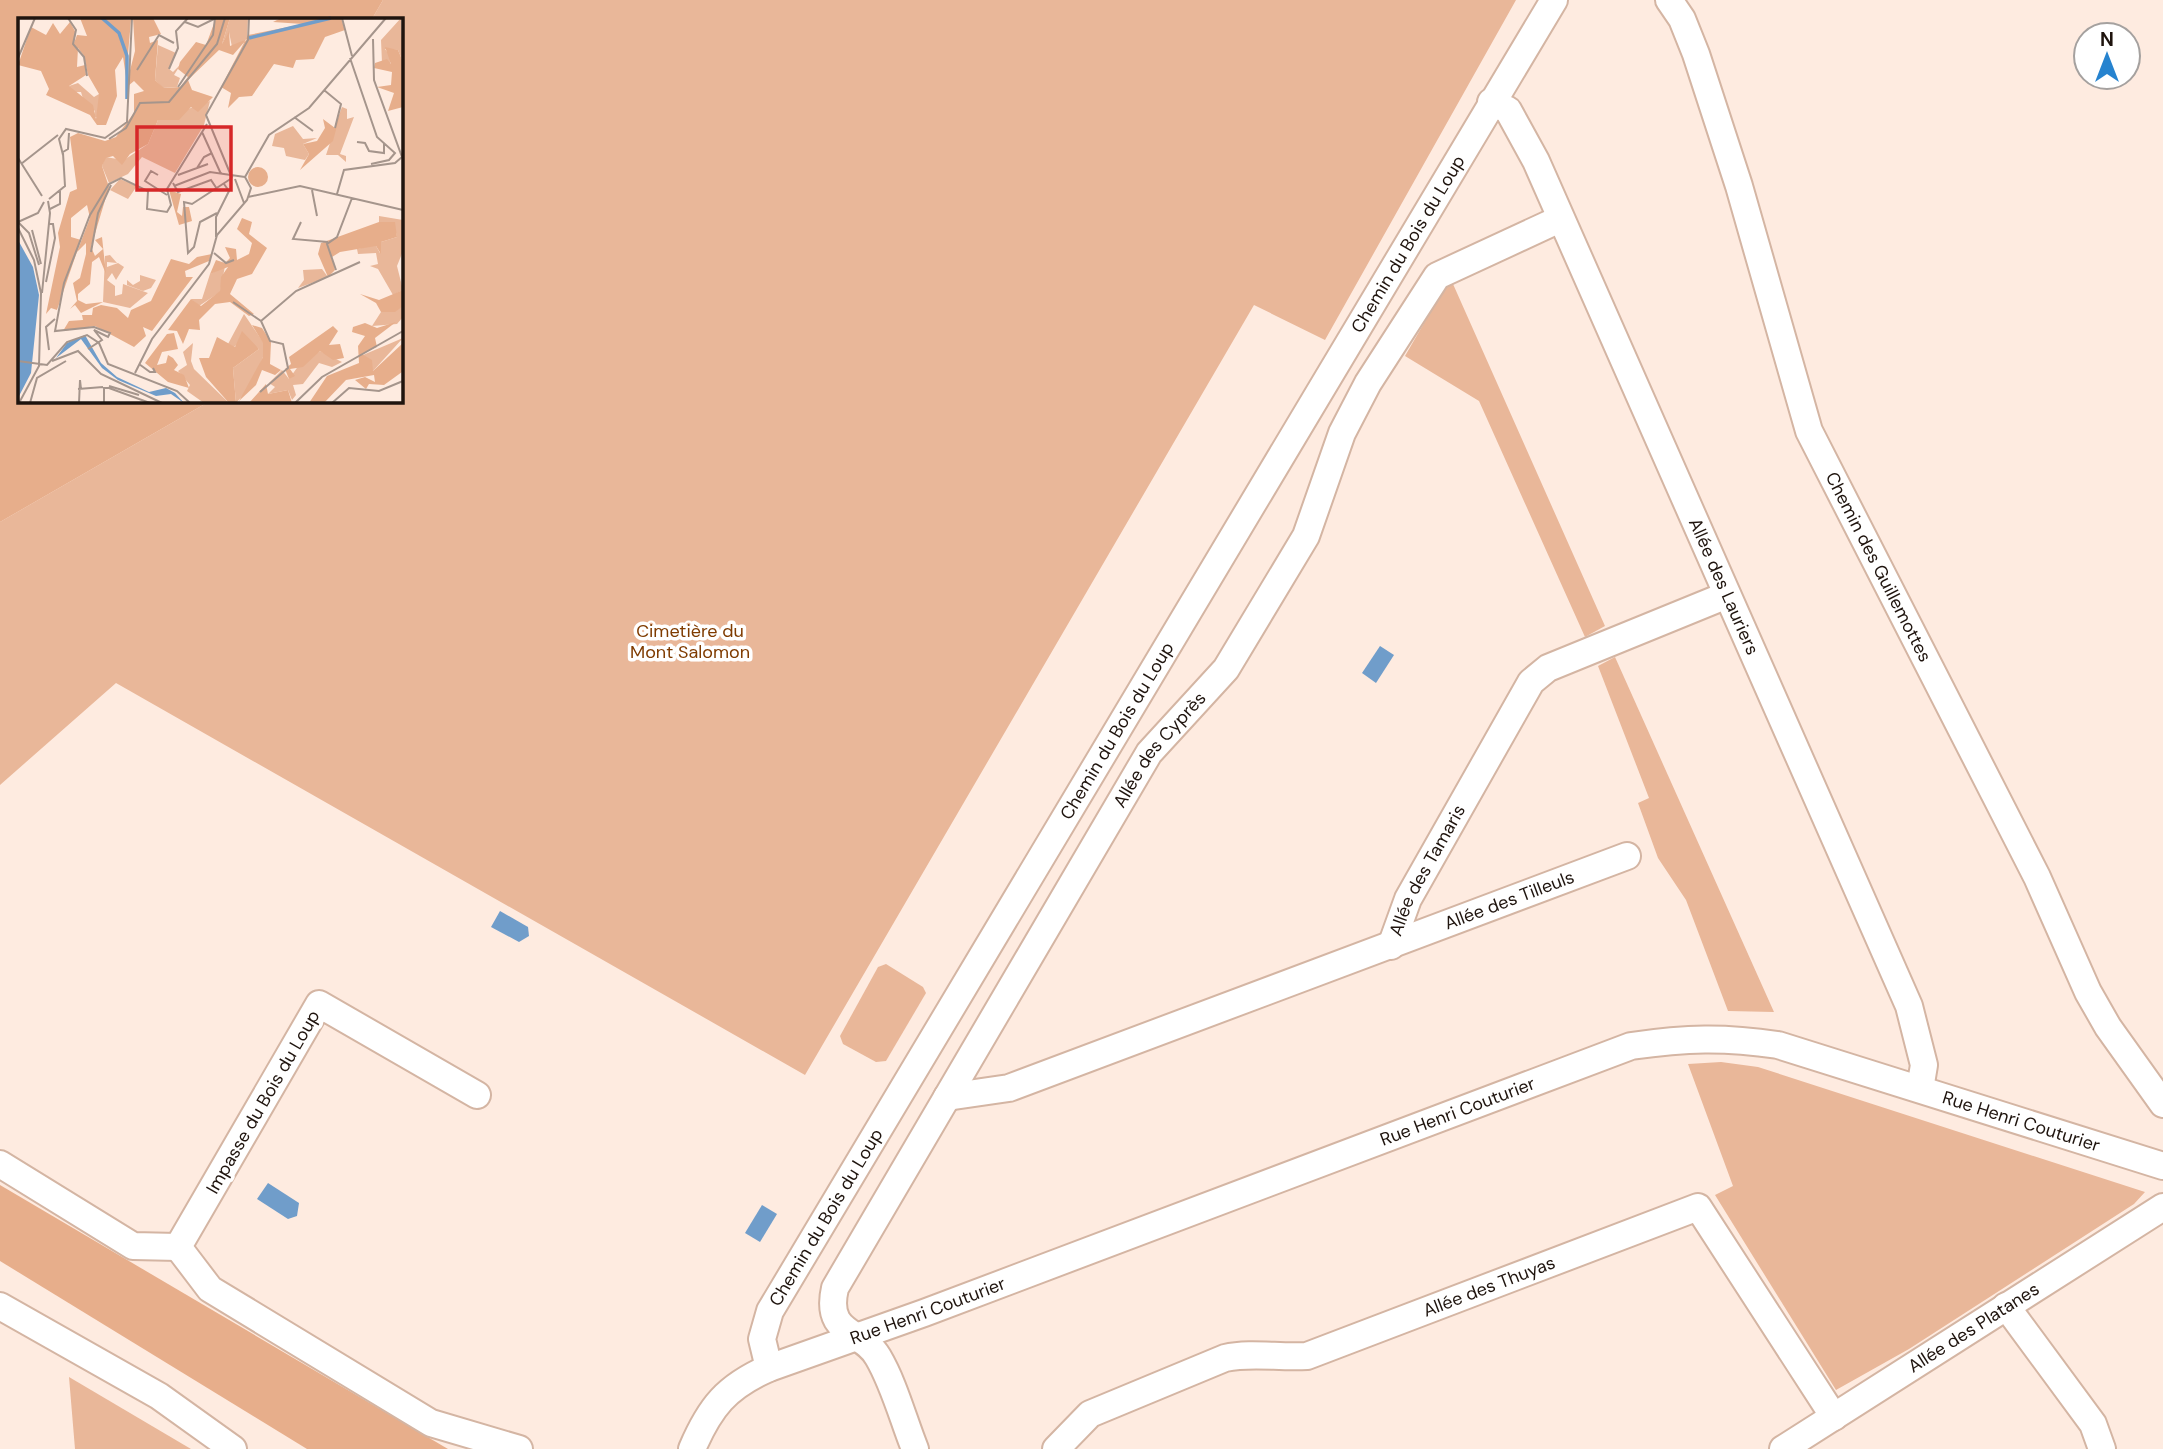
<svg xmlns="http://www.w3.org/2000/svg" width="2163" height="1449" font-family="'DM Sans',sans-serif">
  <style>
    .green { fill: #e9b799 }
    .forest { fill: #e7ae8b }
    .water { fill: #709dca }
    .lines { fill: none; stroke-linecap: round; stroke-linejoin: round }
    .minor-casing { stroke: #d4b5a3; stroke-width: 30 }
    .minor { stroke: #fff; stroke-width: 26 }
    .labels { text-anchor: middle; dominant-baseline: central; stroke-width: 7; stroke-linejoin: round; paint-order: stroke }
    .street-label { font-size: 18px; fill: #1f140e; stroke: #fff }
    .park-label { font-size: 18px; fill: #7f3b00; stroke: #fff }
    .inset-river { fill: none; stroke: #709dca; stroke-width: 3.5 }
    .inset-road { fill: none; stroke: #a5958c; stroke-width: 2 }
    .view { fill: #d62828; fill-opacity: 0.15; stroke: #d62828; stroke-width: 3.5 }
    .inset-edge { fill: none; stroke: #1f140e; stroke-width: 3.5 }
  </style>
  <rect width="100%" height="100%" fill="#feebe0"/>
  <g class="green">
    <path d="M383,0H1516L1325,340L1254,305L805,1075L116,683L0,785V522L210,401H401V19H372Z"/>
    <path d="M1453,284L1605,626L1585,637L1479,401L1405,356L1445,287Z"/>
    <path d="M1615,657L1774,1012L1728,1011L1686,900L1658,858L1638,803L1649,798L1598,666Z"/>
    <path d="M886,964L923,987L926,993L886,1061L876,1062L843,1044L840,1036L878,967Z"/>
    <path d="M1721,1062L1758,1067L2145,1192L2134,1204L1909,1349L1836,1390L1715,1195L1733,1186L1688,1064Z"/>
    <path d="M69,1377L191,1449H75Z"/>
  </g>
  <g class="forest">
    <path d="M0,0H383L372,19H19V401H210L0,522Z"/>
    <path d="M0,1185L448,1449H307L0,1261Z"/>
  </g>
  <g class="water">
    <path d="M1380,646L1394,655L1376,683L1362,673Z"/>
    <path d="M500,911L528,927L529,936L519,942L491,927Z"/>
    <path d="M268,1183L299,1203L297,1216L288,1219L257,1199Z"/>
    <path d="M762,1205L777,1214L760,1242L745,1233Z"/>
  </g>
  <g class="lines">
    <defs>
      <g id="minor">
        <path id="s1" d="M1669,0L1682,19L1696,54L1739,186L1809,431L2037,877L2088,992L2108,1027L2163,1104"/>
        <path id="s2" d="M1491,102L1508,110L1536,161L1909,1006L1924,1065L1920,1089"/>
        <path id="s3" d="M1391,946L1408,899L1531,682L1548,668L1727,595"/>
        <path d="M477,1095L319,1004L178,1247L210,1289L431,1423L519,1449"/>
        <path id="s4" d="M947,1097L1009,1088L1627,856"/>
        <path d="M0,1164L133,1246L178,1247"/>
        <path d="M0,1306L159,1396L233,1449"/>
        <path d="M2006,1306L2093,1424L2102,1449"/>
        <path id="s5" d="M769,1368L762,1339L770,1311L1554,0"/>
        <path id="s6" d="M692,1449C710,1407 726,1387 769,1368L924,1313L1631,1046C1687,1038 1723,1037 1778,1045L2163,1166"/>
        <path id="s7" d="M915,1449C903,1419 894,1384 878,1357C862,1329 824,1336 835,1288L1149,753L1226,669L1306,536L1342,433L1368,383L1437,276L1560,219"/>
        <path id="s8" d="M1056,1449L1090,1414L1225,1358C1251,1352 1280,1358 1307,1356L1698,1207L1834,1417"/>
        <path id="s9" d="M1783,1449L2163,1207"/>
      </g>
    </defs>
    <use href="#minor" class="minor-casing"/>
    <use href="#minor" class="minor"/>
  </g>
  <g class="labels">
    <g class="street-label">
      <text stroke="none"><textPath href="#s5" startOffset="1302">Chemin du Bois du Loup</textPath></text>
      <text stroke="none"><textPath href="#s1" startOffset="607">Chemin des Guillemottes</textPath></text>
      <text stroke="none"><textPath href="#s2" startOffset="542">Allée des Lauriers</textPath></text>
      <text stroke="none"><textPath href="#s5" startOffset="735">Chemin du Bois du Loup</textPath></text>
      <text stroke="none"><textPath href="#s7" startOffset="817">Allée des Cyprès</textPath></text>
      <text stroke="none"><textPath href="#s3" startOffset="84">Allée des Tamaris</textPath></text>
      <text stroke="none"><textPath href="#s4" startOffset="597">Allée des Tilleuls</textPath></text>
      <text transform="translate(263 1102) rotate(-60)">Impasse du Bois du Loup</text>
      <text stroke="none"><textPath href="#s6" startOffset="850">Rue Henri Couturier</textPath></text>
      <text stroke="none"><textPath href="#s6" startOffset="1438">Rue Henri Couturier</textPath></text>
      <text stroke="none"><textPath href="#s5" startOffset="168">Chemin du Bois du Loup</textPath></text>
      <text stroke="none"><textPath href="#s8" startOffset="472">Allée des Thuyas</textPath></text>
      <text stroke="none"><textPath href="#s6" startOffset="284">Rue Henri Couturier</textPath></text>
      <text stroke="none"><textPath href="#s9" startOffset="226">Allée des Platanes</textPath></text>
    </g>
    <g class="park-label">
      <text x="690" y="631">Cimetière du<tspan x="690" dy="21">Mont Salomon</tspan></text>
    </g>
  </g>
  <g transform="translate(18 18)">
    <rect width="385" height="385" fill="#feebe0"/>
    <path d="M212,0H230L229,21L214,29L211,14L204,26ZM383,0L385,44L380,32L367,31L375,42L370,47L364,45L363,22ZM140,27L158,35L151,51L155,54L163,46L156,57L162,60L159,69L145,70L137,62ZM60,65L76,79L81,76L82,99H76L77,93L66,84L63,74H54L51,68ZM192,83L186,107L157,155L124,139L110,156L91,165L84,148L87,139L106,142L130,126L140,102ZM324,89L329,91V101L336,99L322,136L328,138V144L320,137H308ZM275,108L285,121L299,120L285,126L291,136L287,142L268,138L266,130L254,128L257,116ZM102,161L119,168L110,181L92,172ZM361,198L385,202V233L379,248L385,272L375,277L360,251L352,248L360,246L358,235L340,236L339,231L351,228H358L362,235L363,224L379,219L376,206L361,204ZM92,237L99,245L89,244V249L100,245L106,249L98,262L94,255L89,262L97,268V278L104,276L105,266L130,275L112,290L85,284L87,238ZM207,248L202,274L181,288L173,281H184L192,256ZM304,251L310,259L280,270L286,262L285,252ZM122,257L138,262L133,270L125,273L109,267V262L115,267L122,263ZM385,288V299L379,306L354,308L363,294ZM226,296L245,324V339L231,371L218,385L215,350L241,331L226,320L216,329L210,326ZM385,320L355,353L352,350L345,337ZM175,325L173,343L176,351L211,385H186L169,373L172,367L160,353L169,347L165,334ZM302,333L324,344L314,349L301,345L285,366L275,367L278,377L274,382L270,372L250,376L257,369L251,365L264,352L271,361L281,347Z" fill="#e9b799"/>
    <path d="M62,0L113,2L108,59L105,39L97,52L99,78L88,107H79L72,97L28,77L31,71L23,53L0,47L13,9L28,17L35,5L42,16L52,4L58,15L56,25L59,17L69,18ZM60,30L66,38L70,57L81,76L78,101L75,87L51,68L68,57L67,47L59,49ZM115,0H135L143,16L131,19L132,25L140,22L137,62L146,70L162,69L170,59L160,51L162,44L178,24L188,27L198,0H212L204,26L211,13L212,28L229,21L215,37L201,32L170,62L174,72L195,79L180,94L173,89L161,102H140L130,126L112,136L104,147L95,138L88,140L84,148L91,169L73,229L77,238L85,231L77,222L84,219L88,256L81,239L74,244L72,266L60,276V282L68,286L85,284L63,295L57,287L52,291L59,283L55,265L62,260L68,236V225L59,234L72,200L69,187L53,200V219L63,222L39,292L33,290L28,296L42,229L40,215L52,174L59,171L52,119L60,115L87,123L98,119L116,95V76L126,73L116,63L110,68L109,64L117,33ZM263,0H323L327,12L307,19L296,41L278,42L275,50L256,46L234,78L221,79L210,90L213,75L203,69L230,17L285,6L255,4ZM367,29L380,32L385,44V89L370,93L376,75L359,69L373,67L374,54L356,50L357,45L369,41L373,46ZM324,89L315,123L282,152L291,136L285,126L299,123L307,110L305,101L317,110ZM230 159a10 10 0 1 1 20 0a10 10 0 1 1-20 0ZM151,172L163,176L159,194L164,198L165,189H171L174,203L161,207ZM224,200L234,204L231,216L249,230L234,256L219,261L212,276L236,296L231,298L212,284L197,286L181,302L182,312L171,311L165,326L159,313L150,312L173,281L183,288L202,273L203,259L210,249L192,256L198,242L207,245L212,240L207,229L218,231L219,242L231,236L234,225L219,211ZM361,204H377L379,219L363,224V236L358,228L322,234L314,239L317,252L310,259L300,236L303,225ZM194,236L191,243L167,253L168,259H175L134,313L125,309L128,318L116,329L77,308L45,313L51,303L65,302L64,297H74L75,290L83,287L99,290L110,300L113,292L133,283L153,241L171,246L179,239ZM385,272V288L377,294H363L358,285L342,276L361,282ZM378,304L357,320L359,329L344,336L354,342L355,353L385,325L384,354L366,367L351,366L348,371L337,362L347,359L357,364L356,357L328,362L306,385H291L309,358L341,345L340,328L347,318L334,314L335,309L347,305L359,310ZM234,307L244,310L253,324L252,346L263,352L257,357L244,352L238,367L221,383L245,339V325ZM315,308L320,313L311,327L322,326L326,340L315,342L302,333L285,349L272,351L277,358L271,361L267,351L273,346L271,339ZM224,313L241,331L215,350L218,385H211L188,359L181,340H191L199,319L217,329ZM156,315L160,331L144,334L139,347L148,345L150,337L155,340L160,347L156,352L166,357L171,370L150,364L127,345L149,316ZM248,366L250,376L270,372L274,385H231Z" fill="#e7ae8b" fill-rule="evenodd"/>
    <path d="M0,222L15,249L21,277L13,355L0,380ZM67,317L83,345L99,359L131,374L148,370L157,375L166,385L153,376L138,378L100,362L84,350L63,321L38,340L49,325Z" fill="#709dca"/>
    <path class="inset-river" d="M84,0L101,15L109,38V81M231,20L313,0"/>
    <path class="inset-road" d="M50,0L58,12L55,26L66,39L69,58M324,0L334,38M167,4L180,9L196,1M0,40L17,0M332,40L359,119L377,135L371,142L353,146M151,51L160,30L158,13L170,0M119,52L141,17L156,25M160,69L195,17L197,0M306,72L323,86L317,110M276,99L295,113M184,114L203,156M91,121L108,110L122,85L151,84L199,26L207,0M339,124L347,125L351,133L366,135V125M45,134L50,131L51,115M45,137L41,121L48,111L87,120L109,104L114,0M0,140L24,178M3,146L40,117M179,150L186,139L194,135M140,157L133,153L127,163L149,177M160,157L190,146M227,159L251,117L291,90L368,0M214,160L188,97L230,22L231,0M217,161L226,185M155,165L160,174L193,162L199,171M156,168L192,154L227,159M294,172L299,198M319,176L326,152L377,145L384,139L356,62L355,21M230,179L282,168L385,192M31,181L47,168L45,135M32,191L42,186V173M199,195L182,204L176,229L170,235L166,184L174,186L214,160M0,204L11,215L21,247M0,204L20,195L26,184M283,204L275,221L310,224M0,210L16,242L23,275L21,348L1,385M14,212L23,246M198,219V199L211,173L206,166M73,234L80,195L93,167M196,235L208,245L216,242M318,252L309,226L319,219L334,180M28,264L37,220L35,206H31M24,275L32,195L30,183M215,284L243,303M70,331L84,322L76,312L90,319L92,315L76,309L37,313L46,265L72,197L91,166L103,160L130,173L129,191L149,194L153,187L149,171L189,106M31,332L28,309L37,301M0,343L29,347L49,324L69,317L81,325L90,346L159,373L172,385M34,343L60,333L83,356L144,385M121,346L132,354H137L135,350M117,355L134,321L191,246L199,217L229,182L233,170L227,159M91,368L121,377M60,371L85,369M242,374L270,350L265,326L252,323L243,303L278,273L342,244M12,385L19,360L48,343M61,385L62,362L63,371M86,385V370H91L132,385M277,385L304,359L385,313M314,385L331,370L361,373L385,363"/>
    <path class="view" d="M119,109H213V172H119Z"/>
    <rect width="385" height="385" class="inset-edge"/>
  </g>
  <g transform="translate(2107 56)"><circle r="33" fill="#ffffff" stroke="#a5a19f" stroke-width="2"/>
  <path d="M0-5L12 26L0 18L-12 26Z" fill="#2683cf"/>
  <text y="-10" font-size="19" font-weight="bold" text-anchor="middle" fill="#1f140e">N</text>
  </g>
</svg>
